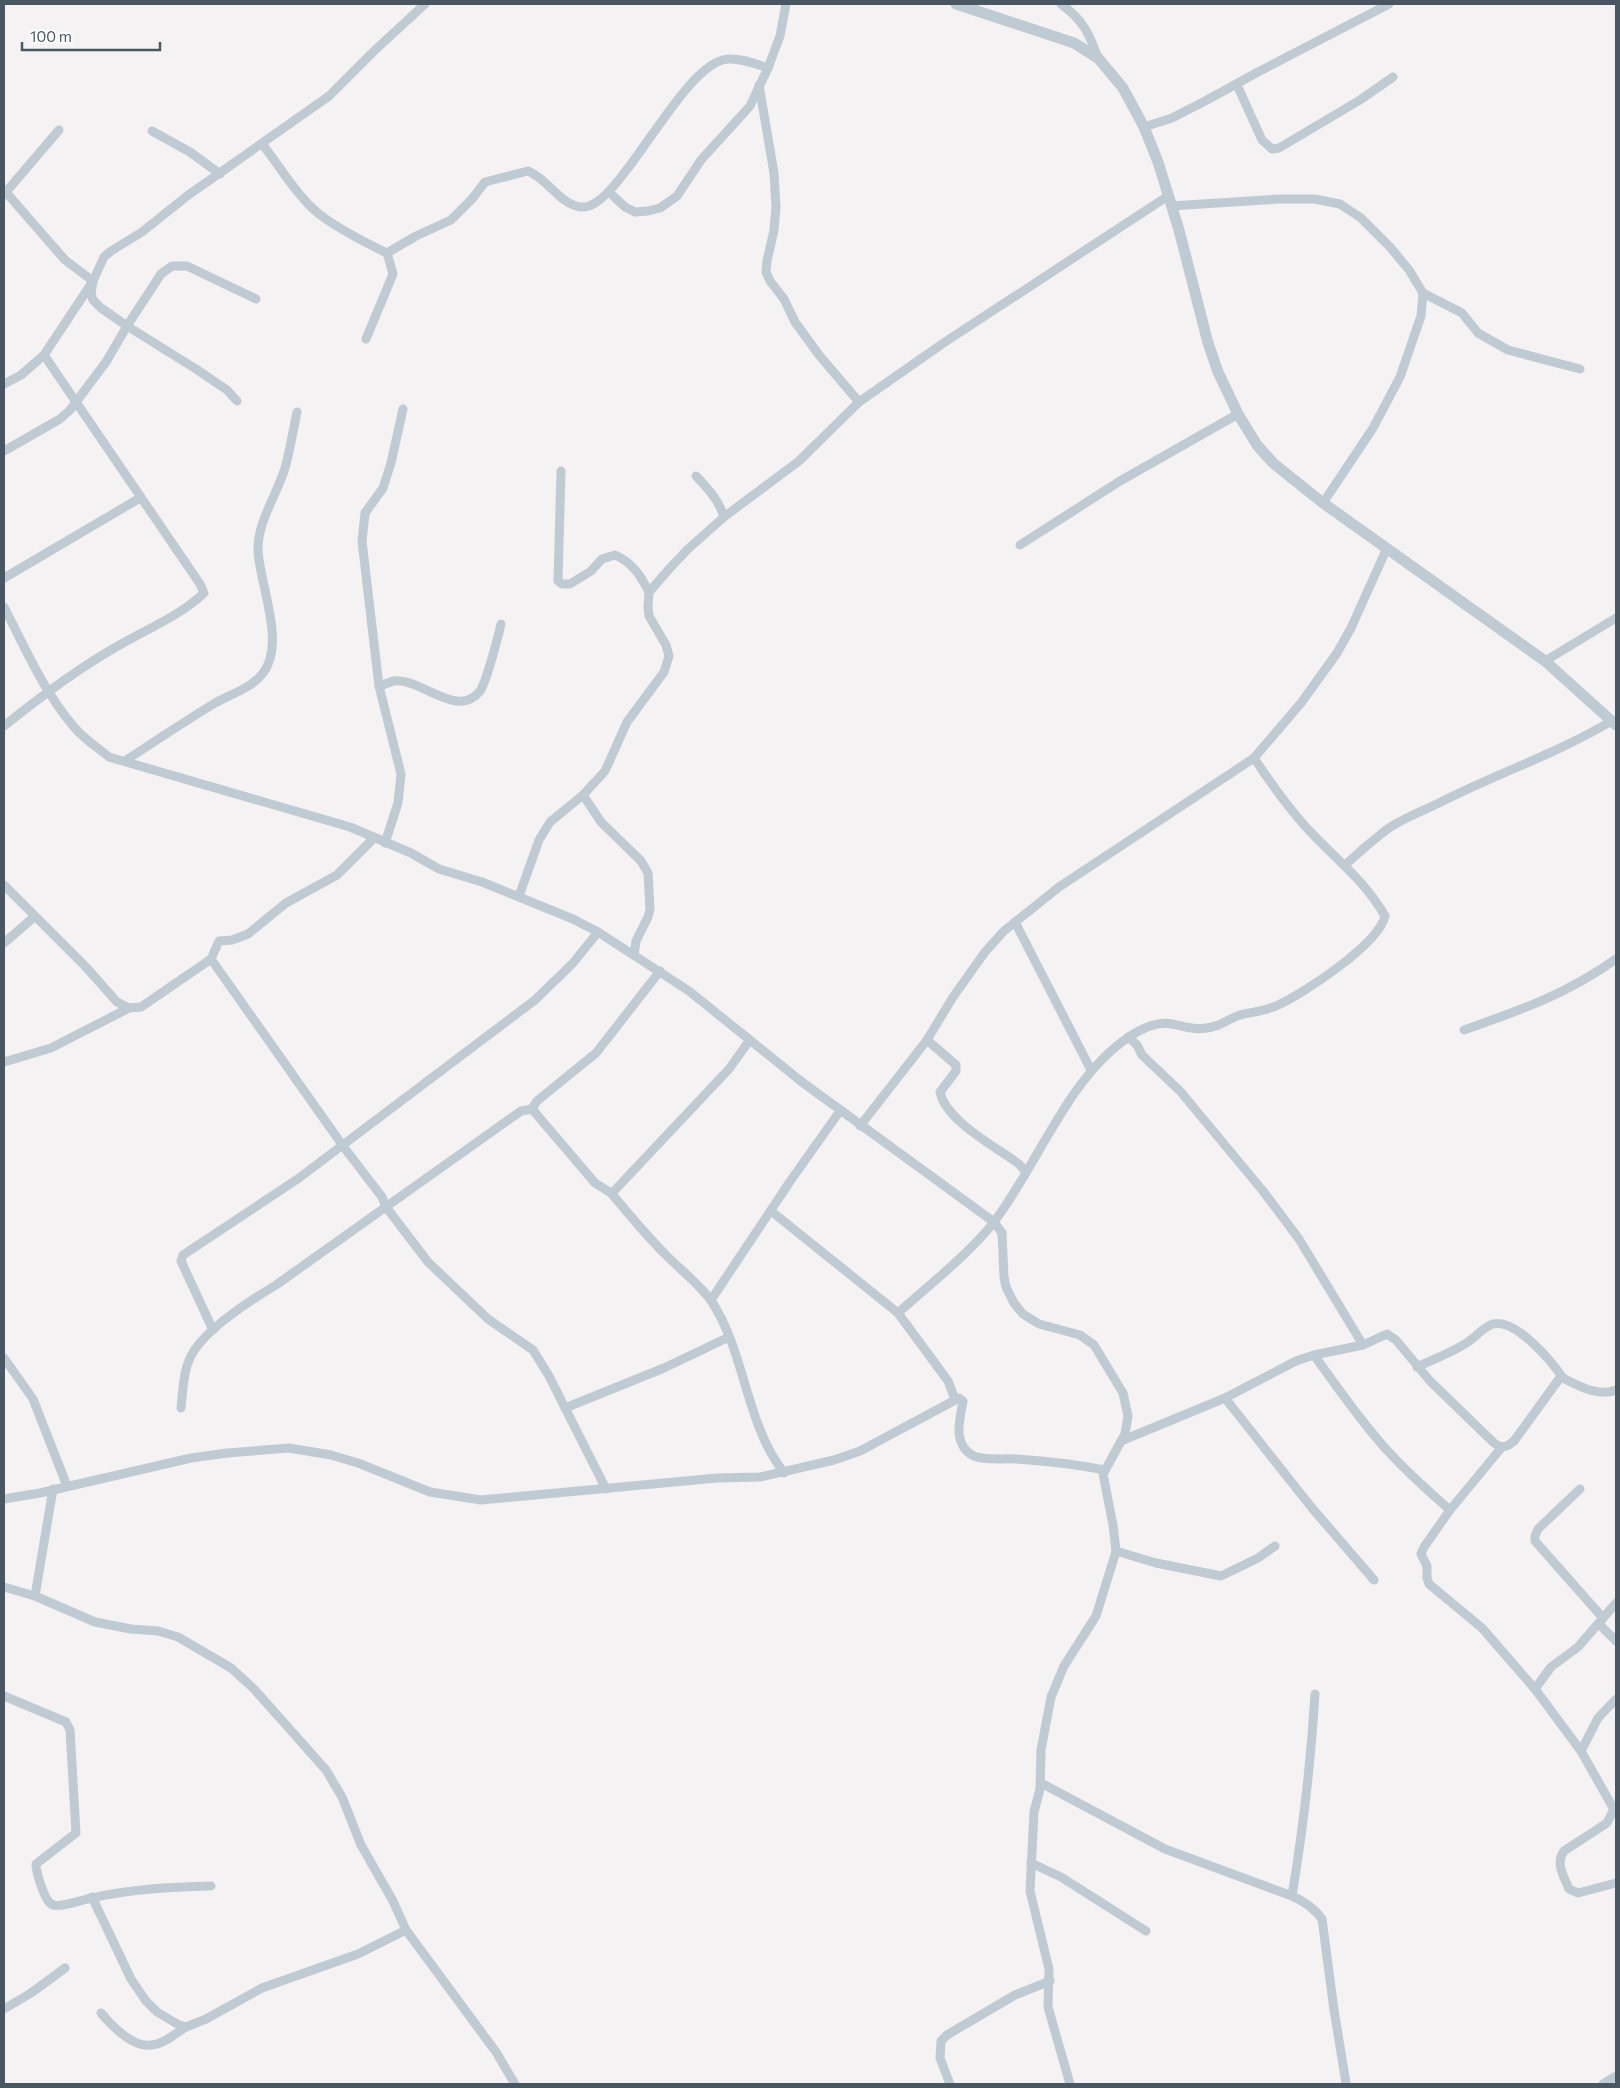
<svg xmlns="http://www.w3.org/2000/svg" width="1620" height="2088" font-family="Commissioner,sans-serif">
  <style>
    .lines { fill: none; stroke-linecap: round; stroke-linejoin: round }
    .minor { stroke: #bfcad2; stroke-width: 9 }
    .tertiary { stroke: #bfcad2; stroke-width: 11 }
  </style>
  <rect width="100%" height="100%" fill="#f4f2f2"/>
  <g class="lines">
    <g class="minor">
      <path d="M1061,4C1083,20 1089,33 1098,58"/>
      <path d="M759,85L774,173L776,207L774,230L767,261L766,272L770,281L784,299L795,322L819,355L859,402"/>
      <path d="M1237,85L1262,140L1272,149L1279,148L1360,100L1393,77"/>
      <path d="M1144,127L1172,118L1207,100L1258,72L1389,4"/>
      <path d="M152,131L190,152L220,174"/>
      <path d="M263,145C280,167 297,196 319,214C340,230 364,242 387,253L393,274L366,339"/>
      <path d="M4,190L65,260L93,281L44,355L21,375L4,384"/>
      <path d="M6,192L59,130"/>
      <path d="M609,192L625,207L635,212L648,211L660,208L677,196L701,160L750,106L768,68L780,36L786,4"/>
      <path d="M1171,206L1279,199H1314L1340,204L1361,218L1390,247L1409,270L1423,293L1421,316L1400,377L1373,428L1323,503"/>
      <path d="M387,253L416,236L451,220L472,199L485,182L528,171C547,178 560,205 581,207C619,212 681,62 728,59C741,58 756,64 768,68"/>
      <path d="M1423,293L1462,313L1478,333L1508,350L1580,369"/>
      <path d="M237,401L227,390L196,369L127,326L101,308L93,300L91,294L93,281L104,257L111,251L142,232L187,196L329,96L373,52L425,4"/>
      <path d="M4,451L60,419L70,410L106,362L127,326L161,274L172,266H187L256,299"/>
      <path d="M561,471L558,581L562,584H570L591,571L602,559L615,555C633,563 640,575 649,592"/>
      <path d="M696,476C708,489 719,500 724,517"/>
      <path d="M1020,545L1120,481L1238,414"/>
      <path d="M4,578L140,498"/>
      <path d="M4,607C25,648 44,692 74,727C84,739 97,747 109,757L350,827L411,853L439,869L482,882L573,919L598,932L689,991L802,1082L994,1222L1002,1233L1004,1277L1006,1287L1014,1303L1023,1314L1039,1324L1080,1335L1094,1345L1123,1393L1128,1416L1125,1434L1103,1474L1113,1525L1116,1551L1114,1558L1096,1616L1064,1666L1051,1697L1041,1750L1040,1789L1034,1812L1030,1891L1049,1969L1048,2007L1070,2084"/>
      <path d="M1545,661L1616,618"/>
      <path d="M379,686C384,685 389,682 394,681C422,678 457,720 480,691C486,683 498,637 501,624"/>
      <path d="M4,726C40,697 76,670 116,647C145,630 180,616 204,593L200,584L44,355"/>
      <path d="M125,761C155,741 184,722 215,703C231,694 252,688 263,673C286,644 260,585 258,551C257,522 277,495 285,468C290,450 293,431 297,412"/>
      <path d="M583,795L601,822L641,861L648,873L650,909L648,917L636,941L634,955"/>
      <path d="M385,843L398,803L401,774L379,686L362,541L365,513L383,488L391,463L403,409"/>
      <path d="M1345,865C1358,853 1372,841 1386,830C1401,819 1420,812 1437,804C1495,774 1557,754 1613,720"/>
      <path d="M4,885L85,966L117,1002L129,1008L141,1007L211,959L219,941L232,940L248,934L286,903L337,875L374,838"/>
      <path d="M519,896L539,840L550,822L583,795L605,771L627,722L664,672L669,656L666,645L649,616L648,607L649,592L670,568L688,549L724,517L799,461L859,402L942,344L1168,196"/>
      <path d="M1015,922L1091,1070"/>
      <path d="M4,943L34,917"/>
      <path d="M211,959L343,1146L382,1197L386,1207L428,1262L488,1319L533,1350L549,1376L606,1489"/>
      <path d="M1464,1030C1521,1010 1567,994 1616,959"/>
      <path d="M1128,1037L1137,1045L1142,1055L1180,1091L1263,1191L1299,1239L1363,1345"/>
      <path d="M927,1040L956,1065V1071L940,1092C946,1121 996,1147 1019,1164L1026,1172"/>
      <path d="M4,1062L51,1048L129,1008"/>
      <path d="M532,1109L537,1101L596,1053L660,971"/>
      <path d="M860,1126L927,1040L953,997L985,952L1004,931L1059,887L1254,758L1301,703L1337,653L1351,628L1387,548"/>
      <path d="M611,1193C628,1213 645,1234 664,1253C677,1267 702,1286 712,1302C746,1355 745,1422 784,1473"/>
      <path d="M771,1211L898,1313L948,1381L955,1399"/>
      <path d="M711,1300L791,1180L840,1111"/>
      <path d="M898,1313C930,1284 967,1256 994,1222C1037,1166 1069,1076 1129,1037C1141,1029 1157,1021 1172,1024C1188,1027 1195,1031 1212,1027C1222,1025 1230,1018 1240,1015C1253,1012 1264,1011 1276,1006C1303,994 1379,944 1385,916C1365,880 1332,856 1305,826C1286,805 1270,782 1254,758"/>
      <path d="M213,1330L181,1261L183,1255L299,1178L535,1000L573,963L598,932"/>
      <path d="M1314,1355C1337,1387 1359,1419 1385,1448C1405,1470 1427,1490 1450,1510"/>
      <path d="M4,1358L33,1399L67,1486"/>
      <path d="M1417,1367C1434,1359 1453,1352 1468,1342C1477,1336 1483,1327 1493,1324C1516,1318 1552,1362 1563,1378"/>
      <path d="M1225,1398L1312,1508L1374,1580"/>
      <path d="M181,1408C183,1392 183,1371 191,1356C204,1330 251,1300 276,1285L521,1111L532,1109L595,1183L611,1193L615,1190L729,1069L749,1041"/>
      <path d="M565,1408L664,1368L729,1337"/>
      <path d="M1121,1441L1225,1398L1296,1361L1314,1355L1363,1345L1387,1334L1396,1340L1430,1381L1494,1443C1502,1449 1507,1447 1514,1441L1559,1379L1563,1378C1579,1386 1598,1397 1616,1390"/>
      <path d="M1502,1447L1450,1510L1424,1547L1421,1554L1427,1566V1578L1429,1584L1482,1628L1535,1689L1581,1751L1616,1813"/>
      <path d="M1580,1489L1538,1529L1535,1536V1541L1603,1618"/>
      <path d="M4,1499L40,1493L191,1458L227,1453L289,1448L331,1455L358,1463L430,1492L481,1500L717,1478L760,1477L834,1460L860,1451L959,1398L963,1401C961,1415 955,1433 963,1446C965,1450 970,1454 974,1456C987,1461 1002,1458 1016,1459C1046,1461 1075,1464 1104,1470"/>
      <path d="M1116,1551L1156,1563L1221,1576L1258,1558L1275,1546"/>
      <path d="M4,1587L35,1596L95,1622L131,1629L158,1631L178,1637L231,1668L254,1689L326,1770L342,1797L361,1845L393,1901L406,1930L496,2052L515,2084"/>
      <path d="M35,1596L53,1489"/>
      <path d="M1599,1624L1616,1641"/>
      <path d="M1535,1689L1551,1667L1578,1647L1616,1603"/>
      <path d="M4,1696L66,1722L70,1730L76,1833L36,1864C36,1872 44,1899 51,1904C58,1909 84,1899 92,1898C131,1889 171,1887 211,1886"/>
      <path d="M1581,1751L1598,1718L1616,1699"/>
      <path d="M1041,1783L1165,1849L1292,1896C1304,1901 1314,1908 1322,1919L1334,2010L1346,2083"/>
      <path d="M1614,1809L1607,1823L1564,1851C1555,1863 1564,1877 1569,1889L1578,1893L1616,1883"/>
      <path d="M1031,1863L1061,1877L1146,1931"/>
      <path d="M1292,1896C1303,1829 1311,1762 1315,1694"/>
      <path d="M92,1897L131,1979L146,2001L157,2012L179,2025L186,2027L206,2019L262,1988L358,1954L406,1930"/>
      <path d="M4,2009L31,1993L65,1968"/>
      <path d="M101,2013C112,2026 133,2048 152,2045C164,2044 176,2033 186,2027"/>
      <path d="M950,2084L940,2058L941,2041L947,2035L1015,1995L1050,1981"/>
      <path d="M1603,2084L1616,2076"/>
    </g>
    <path class="tertiary" d="M956,4L1074,43L1098,58L1123,88L1144,127L1158,162L1179,230L1208,343L1218,372L1238,414L1257,445L1273,463L1323,503L1545,661L1616,725"/>
  </g>
  <rect width="1620" height="2088" fill="none" stroke="#485761" stroke-width="10"/>
  <path d="M22 42v8h138v-8" fill="none" stroke="#485761" stroke-width="2.5"/>
  <text x="30" y="42" font-size="15" fill="#485761" stroke="#ffffff" stroke-width="4" paint-order="stroke">100 m</text>
</svg>
